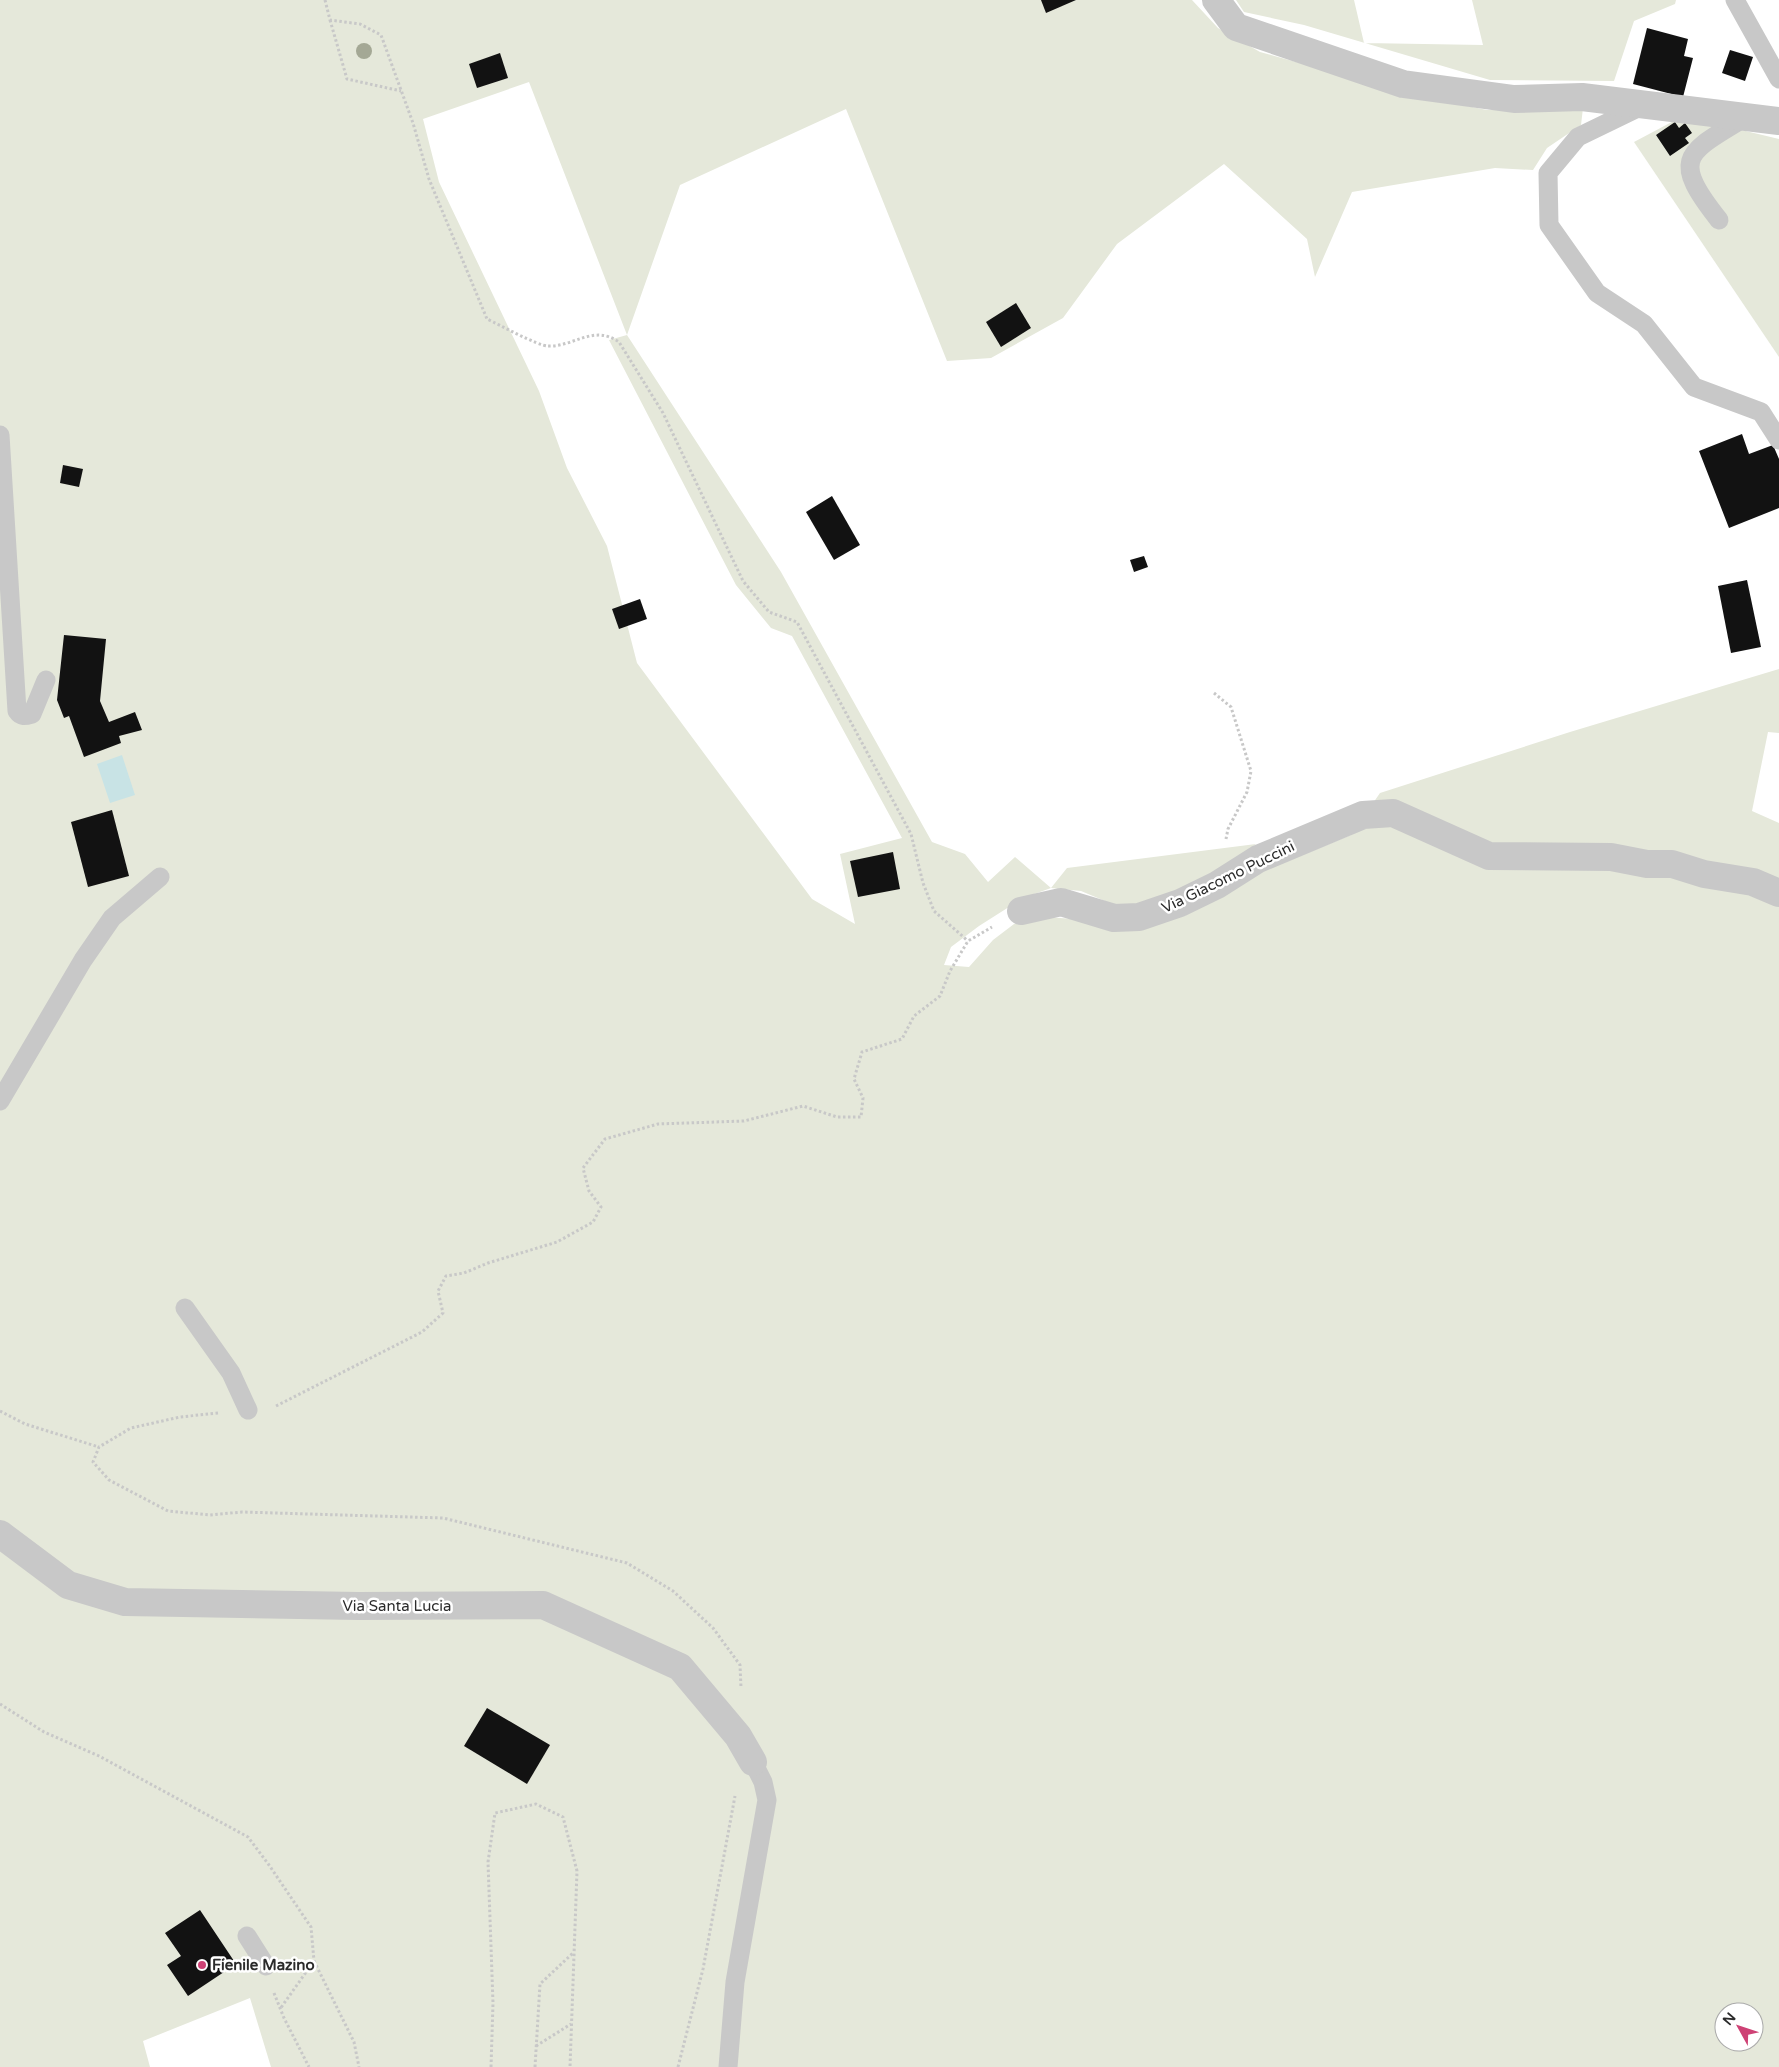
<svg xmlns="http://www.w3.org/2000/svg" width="1779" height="2067" font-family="'Varela Round',sans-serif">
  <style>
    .green { fill: #e5e8da; fill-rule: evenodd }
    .water { fill: #c8e3e5 }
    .building { fill: #121212 }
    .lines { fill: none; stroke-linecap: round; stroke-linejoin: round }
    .path { stroke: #c8c8c8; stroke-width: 3; stroke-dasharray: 2.5 2.5; stroke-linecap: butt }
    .lane { stroke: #c8c8c8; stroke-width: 19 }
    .street { stroke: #c8c8c8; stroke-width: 28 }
    .tree { fill: #a4a895 }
    .poi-dot { fill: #ce4275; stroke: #fff; stroke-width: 2 }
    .labels { text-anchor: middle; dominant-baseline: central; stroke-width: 5; stroke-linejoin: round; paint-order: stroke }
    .street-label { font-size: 15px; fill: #2b2b2b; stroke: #fff }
    .poi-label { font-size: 15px; font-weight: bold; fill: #2b2b2b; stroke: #fff; text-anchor: start }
  </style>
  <rect width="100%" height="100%" fill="#fff"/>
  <g class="green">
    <path d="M0,0H1192L1218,28L1260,52L1422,97L1487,110L1583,108L1581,125L1547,148L1533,170L1495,168L1352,192L1315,277L1307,239L1224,164L1117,244L1063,318L991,358L947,361L846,109L680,185L627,335L781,572L932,842L965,854L988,882L1015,857L1051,888L1067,868L1256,844L1208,879L1156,902L1117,906L1081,891L1051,888L1023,898L979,926L951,947L944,965L969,967L993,940L1014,924L1046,917L1074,919L1118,931L1351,835L1380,793L1570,732L1779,669V733L1768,732L1752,811L1779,823V2067H271L250,1998L143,2041L150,2067H0ZM529,82L627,335L609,340L736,585L771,628L792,636L902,838L840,854L855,924L812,899L637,663L607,546L567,468L539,391L439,182L423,119ZM1724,2012H1754V2042H1724Z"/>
    <path d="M1236,0H1354L1364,43L1483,45L1472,0H1676L1675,4L1634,21L1614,81L1490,80L1304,25L1244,12Z"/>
    <path d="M1683,116L1779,139V357L1634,142Z"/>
  </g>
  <path class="water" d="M122,755L135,795L110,803L97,764Z"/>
  <g class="building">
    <path d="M1041,0H1076L1046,13Z"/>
    <path d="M1647,28L1688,39L1684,56L1693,58L1683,97L1633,84Z"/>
    <path d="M1730,50L1753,57L1745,81L1722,73Z"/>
    <path d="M500,53L508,78L477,88L469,64Z"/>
    <path d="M1675,122L1679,128L1685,123L1692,133L1685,138L1689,143L1670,156L1656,135Z"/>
    <path d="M1016,303L1031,328L1001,347L986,322Z"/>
    <path d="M1742,434L1749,454L1773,445L1779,459V508L1729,528L1699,451Z"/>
    <path d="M63,465L83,469L79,487L60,483Z"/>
    <path d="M832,496L860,545L834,560L806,512Z"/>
    <path d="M1144,556L1148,567L1134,572L1130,560Z"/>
    <path d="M1747,580L1761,647L1731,653L1718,586Z"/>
    <path d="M640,599L647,619L619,629L612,609Z"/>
    <path d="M64,635L106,639L100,701L109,722L135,712L142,730L119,736L121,743L84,757L69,716L64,718L57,700Z"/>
    <path d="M112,810L129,876L88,887L71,822Z"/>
    <path d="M893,852L900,889L858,897L850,861Z"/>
    <path d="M487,1708L550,1745L527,1784L464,1746Z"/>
    <path d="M200,1910L236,1964L188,1996L167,1965L181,1956L165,1933Z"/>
  </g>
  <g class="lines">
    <g class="path">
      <path d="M325,0L330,20L360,24L381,35L413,123L429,179L487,319C498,324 538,346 548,346C574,347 593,324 619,342L663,413L743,581L769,612L797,622L911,834L923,883L934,911L968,941"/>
      <path d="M330,20L347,79L401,91"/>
      <path d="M1214,693L1231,707L1251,771L1247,792L1228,829L1226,839"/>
      <path d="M276,1406L422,1332L443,1313L438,1291L446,1276L464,1273L488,1263L557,1242L593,1222L601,1207L589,1191L583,1168L605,1139L658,1124L744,1121L803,1106L837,1117H861L863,1098L854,1079L862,1052L902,1039L914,1016L940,996L950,971L968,941L992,927"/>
      <path d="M0,1411L25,1424L99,1447"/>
      <path d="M218,1413L180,1417L131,1428L99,1447L93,1462L109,1480L168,1511L210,1515L242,1512L443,1518L627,1563L673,1591L713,1628L740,1665L741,1688"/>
      <path d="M0,1704L44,1732L99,1756L248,1837L269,1865L311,1927L314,1961L280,2009"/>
      <path d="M314,1961L354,2042L359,2067"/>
      <path d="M274,1993L284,2018L309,2067"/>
      <path d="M536,2046L571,2024"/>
      <path d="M491,2067L493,2003L488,1862L495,1813L536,1804L563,1817L577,1871L570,2067"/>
      <path d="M535,2067L540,1984L573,1953"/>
      <path d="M678,2067L703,1969L735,1796"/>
    </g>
    <g class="lane">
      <path d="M1735,0L1779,79"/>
      <path d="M1644,105L1578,137L1548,173L1549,225L1597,293L1644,324L1694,387L1761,412L1779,440"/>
      <path d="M1719,220C1669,157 1687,153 1746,117"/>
      <path d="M0,435L17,711C21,717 25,716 32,714L46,680"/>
      <path d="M0,1101L83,960L112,918L160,877"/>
      <path d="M185,1308L231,1373L248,1410"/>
      <path d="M247,1936L266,1966"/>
      <path d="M728,2067L735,1982L767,1800L763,1782L753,1762"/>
    </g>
    <g class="street">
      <path d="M1216,0L1236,27L1403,84L1514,99L1582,97L1779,121"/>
      <path d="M1021,911L1061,902L1114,918L1139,917L1180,903L1217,885L1258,859L1363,815L1393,813L1489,856L1611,857L1647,864H1672L1704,874L1753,882L1779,893"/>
      <path d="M0,1534L68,1585L125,1602L359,1606L543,1605L680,1667L738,1736L753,1762"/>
    </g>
  </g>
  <circle class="tree" cx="364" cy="51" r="8"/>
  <circle class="poi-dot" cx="202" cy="1965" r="5"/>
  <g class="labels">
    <g class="street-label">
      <text transform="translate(1228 877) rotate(-26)">Via Giacomo Puccini</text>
      <text x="397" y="1606">Via Santa Lucia</text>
    </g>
    <g class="poi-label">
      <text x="212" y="1965">Fienile Mazino</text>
    </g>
  </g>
  <g transform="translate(1739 2027) rotate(310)"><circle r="24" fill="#ffffff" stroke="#aaaaaa"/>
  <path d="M0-4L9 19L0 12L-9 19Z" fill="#ce4275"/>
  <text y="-8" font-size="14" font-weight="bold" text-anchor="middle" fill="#2b2b2b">N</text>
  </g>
</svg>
